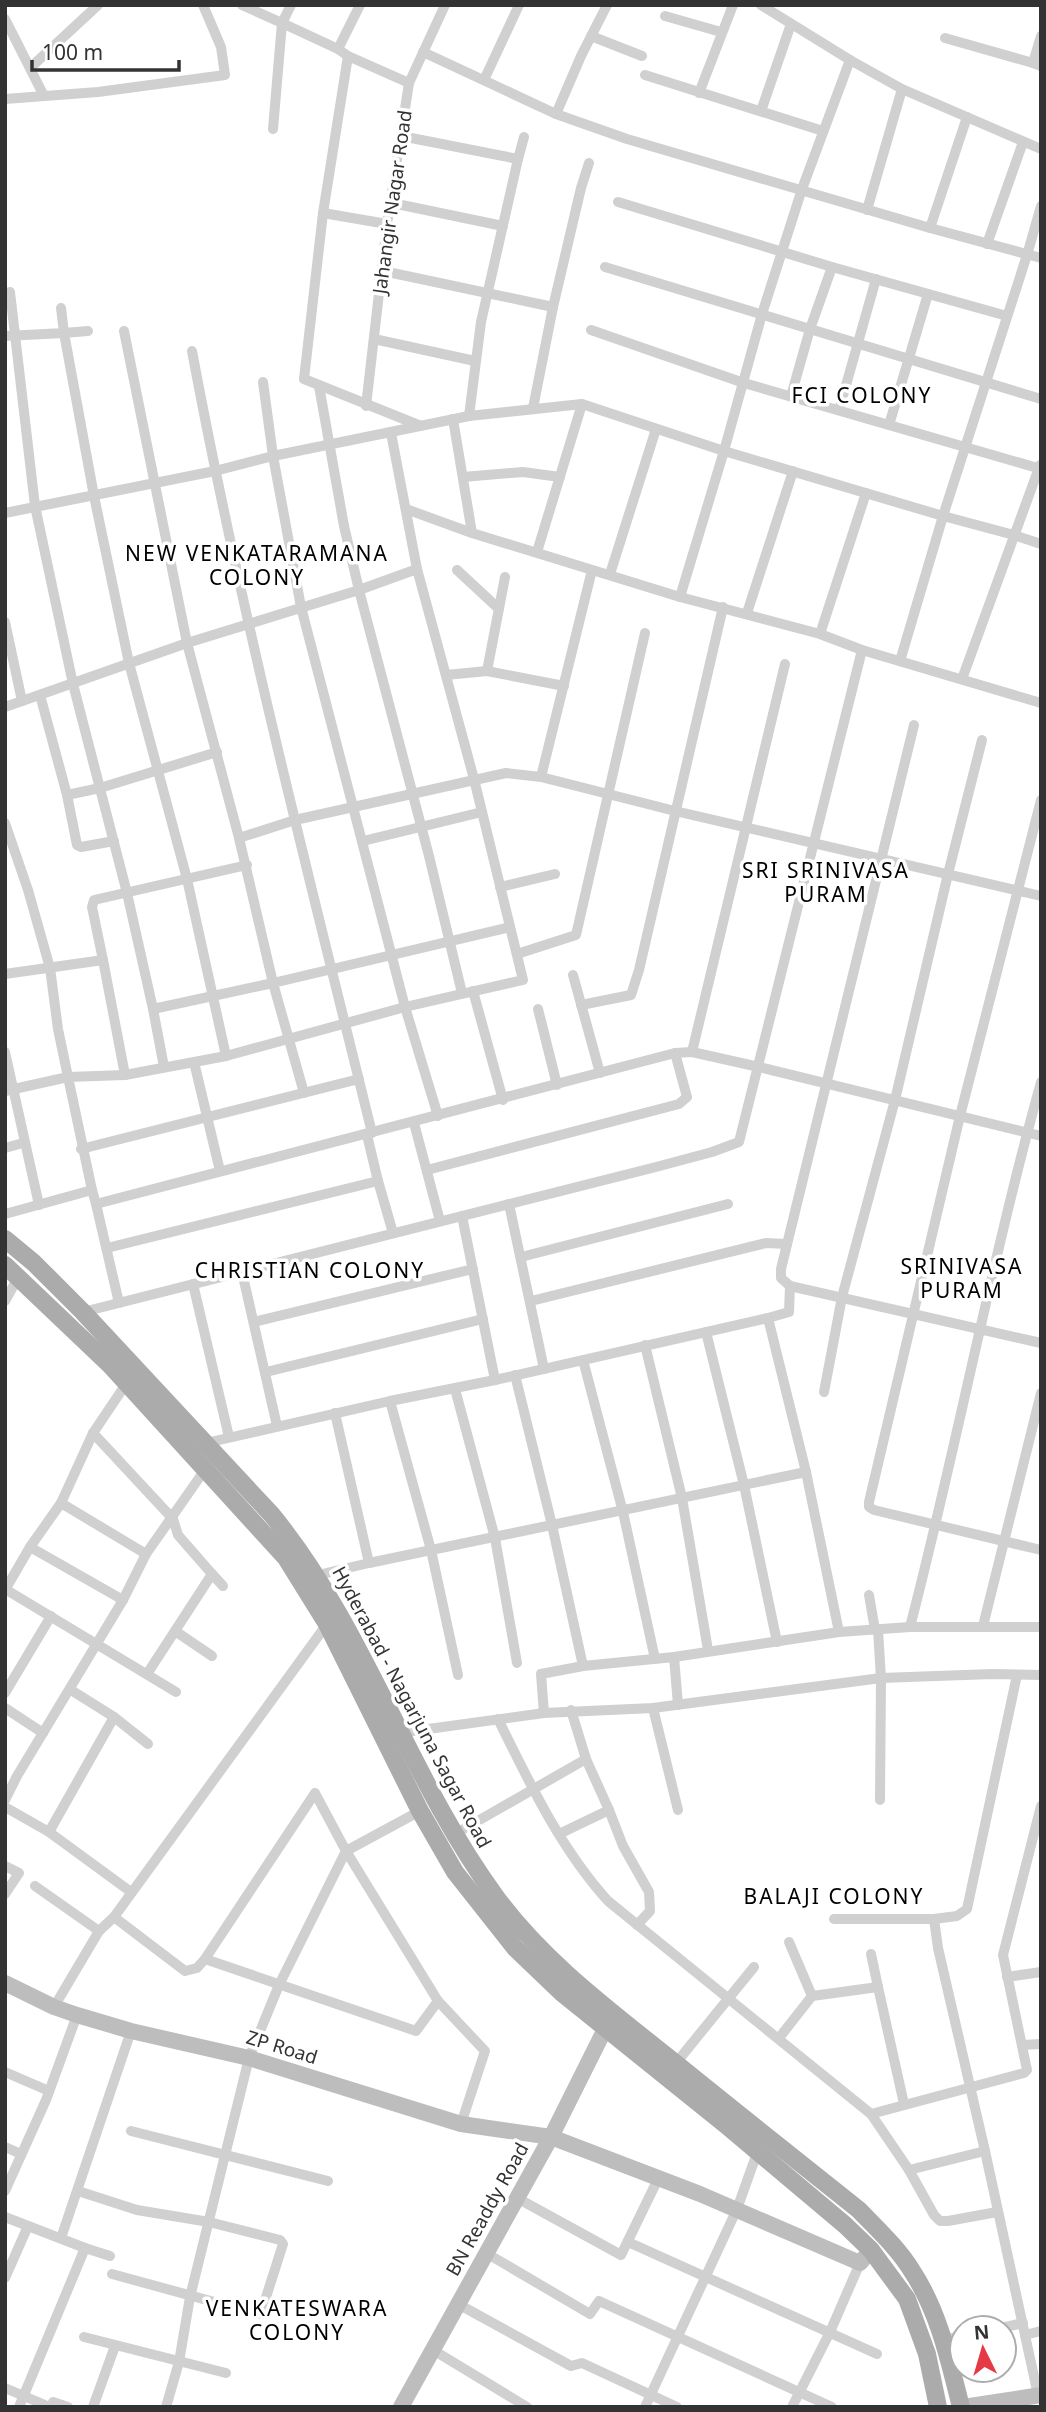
<svg xmlns="http://www.w3.org/2000/svg" width="1046" height="2412" font-family="'Noto Sans',sans-serif">
  <style>
    .lines { fill: none; stroke-linecap: round; stroke-linejoin: round }
    .street { stroke: #d0d0d0; stroke-width: 10 }
    .secondary { stroke: #bdbdbd; stroke-width: 16 }
    .primary { stroke: #ababab; stroke-width: 18 }
    .labels { text-anchor: middle; dominant-baseline: central; stroke-width: 7; stroke-linejoin: round; paint-order: stroke }
    .street-label { font-size: 19px; fill: #333; stroke: #fff }
    .neighbourhood-label { font-size: 21px; letter-spacing: 2px; fill: #000; stroke: #fff }
  </style>
  <rect width="100%" height="100%" fill="#fff"/>
  <g class="lines">
    <g class="street">
      <path d="M242,5L282,23L273,129"/>
      <path d="M291,5L282,23L338,49L348,56"/>
      <path d="M761,5L850,60L902,89L1041,149"/>
      <path d="M665,16L721,32"/>
      <path d="M5,19L44,96"/>
      <path d="M591,36L642,56"/>
      <path d="M1041,36L1033,63L1041,66"/>
      <path d="M945,38L1033,63"/>
      <path d="M338,49L360,5"/>
      <path d="M423,52L556,114L581,56L607,5"/>
      <path d="M30,68L98,5"/>
      <path d="M645,75L823,131"/>
      <path d="M484,80L519,5"/>
      <path d="M409,83L348,56L323,213L304,379L421,426"/>
      <path d="M699,93L733,5"/>
      <path d="M5,99L98,92L225,75L221,47L203,5"/>
      <path d="M761,111L791,24"/>
      <path d="M556,114L627,139L930,228L1041,258"/>
      <path d="M401,136L518,159L524,137"/>
      <path d="M618,202L832,267L1007,316"/>
      <path d="M392,203L503,226"/>
      <path d="M867,210L902,89"/>
      <path d="M323,213L387,224"/>
      <path d="M930,228L967,117"/>
      <path d="M987,244L1023,142"/>
      <path d="M605,267L1041,399"/>
      <path d="M383,271L553,307L581,188L589,163"/>
      <path d="M10,292L35,506L73,684L127,893L153,1009L273,983L239,838"/>
      <path d="M591,330L744,383L1041,469"/>
      <path d="M88,331L64,333L94,496L129,663L187,879L226,1056"/>
      <path d="M124,331L187,643L239,838L295,820L506,773L541,777L675,811L1041,896"/>
      <path d="M5,336L64,333L61,308"/>
      <path d="M374,339L475,361"/>
      <path d="M192,351C241,614 308,873 372,1133"/>
      <path d="M263,382L273,456L301,607L405,1007L438,1116"/>
      <path d="M319,386L344,526L359,590L429,856L462,993"/>
      <path d="M791,396L810,329L832,267"/>
      <path d="M366,406L387,224L409,83L445,5"/>
      <path d="M533,408L553,307"/>
      <path d="M839,410L876,279"/>
      <path d="M469,416L481,322L518,159"/>
      <path d="M453,419L472,533L680,597L820,634L862,650L1041,703"/>
      <path d="M889,425L928,294"/>
      <path d="M463,477L523,472L560,477"/>
      <path d="M406,509L472,533"/>
      <path d="M5,513L215,471L273,456L469,416L582,404L724,451L943,516L1014,535L1041,544"/>
      <path d="M537,552L582,404"/>
      <path d="M457,570L499,609"/>
      <path d="M610,574L656,429"/>
      <path d="M680,597L724,451L762,314L802,189L850,60"/>
      <path d="M747,613L793,471"/>
      <path d="M5,622L22,701"/>
      <path d="M820,634L866,493"/>
      <path d="M900,661L943,516L1027,255L1041,206"/>
      <path d="M487,671L505,577"/>
      <path d="M446,675L487,671L564,686"/>
      <path d="M962,679L1040,465"/>
      <path d="M40,695L67,795L77,845L81,847L114,841"/>
      <path d="M5,707L187,643L359,590L417,569"/>
      <path d="M914,725L781,1269V1278L790,1286L1041,1343"/>
      <path d="M541,777L592,570"/>
      <path d="M67,795L100,788L217,752"/>
      <path d="M1041,800L960,1116L869,1502V1507L874,1510L1041,1550"/>
      <path d="M5,823L28,890L50,968L58,1029L68,1077L5,1091"/>
      <path d="M363,841L482,812"/>
      <path d="M500,887L555,874"/>
      <path d="M517,954L576,935L645,633"/>
      <path d="M103,960L92,907L94,900L247,865"/>
      <path d="M5,974L103,960L125,1075"/>
      <path d="M573,975L600,1073"/>
      <path d="M473,991L503,1100"/>
      <path d="M581,1005L631,995L639,970L723,607"/>
      <path d="M153,1009L164,1067"/>
      <path d="M538,1009L557,1085"/>
      <path d="M5,1052L39,1205"/>
      <path d="M692,1052L785,664"/>
      <path d="M194,1062L220,1171"/>
      <path d="M304,1093L273,983L510,927"/>
      <path d="M414,1123L440,1221"/>
      <path d="M5,1148L23,1143"/>
      <path d="M81,1149L359,1079"/>
      <path d="M427,1170L679,1104L687,1097L675,1053"/>
      <path d="M378,1181L393,1233"/>
      <path d="M92,1190L68,1077L125,1075L226,1056L405,1007L523,980L474,779L417,569L391,433"/>
      <path d="M96,1204L119,1303"/>
      <path d="M509,1204L544,1369"/>
      <path d="M5,1214L92,1190L96,1204L675,1053L692,1052L759,1067L1041,1136"/>
      <path d="M462,1216L495,1380"/>
      <path d="M107,1248L378,1181L367,1135"/>
      <path d="M521,1257L728,1204"/>
      <path d="M242,1272L277,1426"/>
      <path d="M193,1284L229,1437"/>
      <path d="M5,1301L19,1276"/>
      <path d="M531,1301L766,1243L787,1244"/>
      <path d="M83,1312L656,1167L712,1152L739,1142L862,650"/>
      <path d="M768,1318L789,1312L790,1286"/>
      <path d="M254,1322L473,1269"/>
      <path d="M706,1332L744,1485L777,1642"/>
      <path d="M645,1345L682,1498L708,1650"/>
      <path d="M583,1360L623,1512L655,1659"/>
      <path d="M266,1372L483,1319"/>
      <path d="M515,1375L552,1525L583,1666"/>
      <path d="M455,1389L495,1538L517,1663"/>
      <path d="M824,1392L842,1297L895,1100L948,874L982,740"/>
      <path d="M390,1401L431,1550L458,1675"/>
      <path d="M93,1433L173,1519L178,1535L212,1574"/>
      <path d="M206,1443L390,1401L495,1380L768,1318L806,1472L839,1632"/>
      <path d="M61,1503L146,1554"/>
      <path d="M30,1547L123,1600"/>
      <path d="M369,1563L806,1472"/>
      <path d="M318,1575L369,1563L335,1413"/>
      <path d="M5,1589L176,1692"/>
      <path d="M5,1590L30,1547L61,1503L93,1433L126,1384"/>
      <path d="M869,1595L875,1630"/>
      <path d="M983,1626L1041,1393"/>
      <path d="M910,1627C957,1446 991,1262 1041,1082"/>
      <path d="M878,1630L881,1678L880,1800"/>
      <path d="M175,1631L212,1656"/>
      <path d="M674,1657L678,1705"/>
      <path d="M147,1674L212,1574L223,1586"/>
      <path d="M1017,1675L967,1909L957,1916L934,1919L938,1948L985,2151L1038,2395"/>
      <path d="M71,1690L114,1717L148,1744"/>
      <path d="M5,1693L51,1616"/>
      <path d="M5,1708L43,1733"/>
      <path d="M653,1708L678,1810"/>
      <path d="M571,1710L586,1759L609,1810L623,1846L649,1892L650,1911L637,1925"/>
      <path d="M544,1713L541,1674L583,1666L674,1657L839,1632L910,1627H1041"/>
      <path d="M498,1719C529,1782 560,1848 608,1901L871,2114L909,2170L934,2215L940,2221H948L997,2212"/>
      <path d="M399,1733L544,1713L653,1708L881,1678L993,1674L1041,1675"/>
      <path d="M5,1800L17,1776L123,1600L146,1554L204,1471"/>
      <path d="M5,1807L49,1832L131,1892"/>
      <path d="M49,1832L114,1717"/>
      <path d="M455,1834L586,1759"/>
      <path d="M559,1834L609,1810"/>
      <path d="M5,1866L19,1873L5,1894"/>
      <path d="M35,1886L99,1931"/>
      <path d="M114,1917L185,1971L197,1968L205,1959L315,1793L346,1851L438,2001L485,2051L461,2124"/>
      <path d="M834,1919H934"/>
      <path d="M789,1942L812,1996"/>
      <path d="M871,1954L878,1987"/>
      <path d="M205,1959L416,2031L438,2001"/>
      <path d="M1007,1977L1041,1972"/>
      <path d="M54,2007L99,1931L114,1917L327,1624"/>
      <path d="M779,2038L812,1996L878,1987L904,2104"/>
      <path d="M1022,2045L1041,2044"/>
      <path d="M676,2063L754,1967"/>
      <path d="M5,2072L49,2091"/>
      <path d="M871,2114L1024,2073L1027,2070L1003,1955L1041,1806"/>
      <path d="M131,2131L328,2181"/>
      <path d="M5,2147L21,2154"/>
      <path d="M909,2170L985,2151"/>
      <path d="M5,2191L46,2100L77,2015"/>
      <path d="M78,2191L137,2210L209,2222L280,2240L283,2244L261,2313L258,2314L112,2274"/>
      <path d="M517,2198L621,2255L658,2179"/>
      <path d="M5,2217L85,2248L19,2407"/>
      <path d="M61,2238L131,2031"/>
      <path d="M628,2242L877,2354"/>
      <path d="M85,2248L110,2256"/>
      <path d="M486,2253L590,2314L599,2301L832,2407"/>
      <path d="M5,2278L28,2226"/>
      <path d="M458,2304L571,2366L582,2363L677,2407"/>
      <path d="M1001,2328L1023,2323"/>
      <path d="M1025,2335L1041,2331"/>
      <path d="M84,2337L226,2373"/>
      <path d="M944,2340L962,2336"/>
      <path d="M433,2350L527,2407"/>
      <path d="M5,2388L45,2405"/>
      <path d="M53,2402L68,2407"/>
      <path d="M93,2407L115,2346"/>
      <path d="M166,2407L179,2362L190,2297L249,2058L279,1985L346,1851L420,1811"/>
      <path d="M645,2407L737,2209L757,2153"/>
      <path d="M792,2407L830,2332L860,2263"/>
    </g>
    <g class="secondary">
      <path d="M5,1983L54,2007L77,2015L131,2031L249,2058L461,2124L551,2137L700,2194L860,2263L871,2250"/>
      <path d="M401,2407L551,2137L605,2029"/>
      <path d="M963,2407L1041,2395"/>
    </g>
    <g class="primary">
      <path d="M5,1239L34,1263L83,1312L272,1515C366,1630 408,1777 496,1897C543,1961 608,2009 669,2058C732,2109 796,2160 859,2210C877,2229 898,2248 912,2271C939,2312 949,2360 961,2407"/>
      <path d="M5,1265L110,1365L286,1558L327,1624L420,1811L455,1872L515,1948L562,1993L726,2125L845,2225L871,2250L907,2299L927,2354L938,2407"/>
    </g>
  </g>
  <g class="labels">
    <g class="street-label">
      <text transform="translate(392 202) rotate(-82)">Jahangir Nagar Road</text>
      <text transform="translate(412 1707) rotate(62)">Hyderabad - Nagarjuna Sagar Road</text>
      <text transform="translate(282 2047) rotate(17)">ZP Road</text>
      <text transform="translate(487 2209) rotate(-61)">BN Readdy Road</text>
    </g>
    <g class="neighbourhood-label">
      <text x="862" y="395">FCI COLONY</text>
      <text x="257" y="553">NEW VENKATARAMANA<tspan x="257" dy="24">COLONY</tspan></text>
      <text x="826" y="870">SRI SRINIVASA<tspan x="826" dy="24">PURAM</tspan></text>
      <text x="962" y="1266">SRINIVASA<tspan x="962" dy="24">PURAM</tspan></text>
      <text x="310" y="1270">CHRISTIAN COLONY</text>
      <text x="834" y="1896">BALAJI COLONY</text>
      <text x="297" y="2308">VENKATESWARA<tspan x="297" dy="24">COLONY</tspan></text>
    </g>
  </g>
  <rect width="1046" height="2412" fill="none" stroke="#333333" stroke-width="14"/>
  <g transform="translate(983 2349) rotate(355)"><circle r="33" fill="#ffffff" stroke="#adadad" stroke-width="2"/>
  <path d="M0-5L12 26L0 18L-12 26Z" fill="#e63946"/>
  <text y="-10" font-size="19" font-weight="bold" text-anchor="middle" fill="#333333">N</text>
  </g>
  <path d="M32 60v10h147v-10" fill="none" stroke="#333333" stroke-width="3.5"/>
  <text x="42" y="60" font-size="21" fill="#333333" stroke="#ffffff" stroke-width="5" paint-order="stroke">100 m</text>
</svg>
